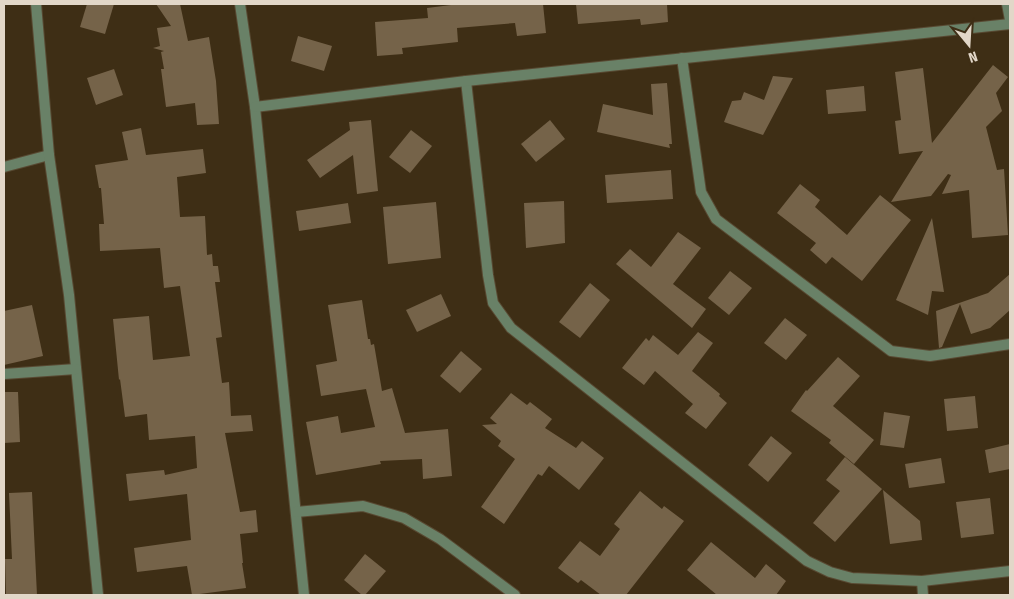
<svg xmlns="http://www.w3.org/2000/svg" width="1014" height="599" font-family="'Fira Sans Condensed',sans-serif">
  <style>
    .building { fill: #756349 }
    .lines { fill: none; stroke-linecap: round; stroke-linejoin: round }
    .service-casing { stroke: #584932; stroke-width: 12 }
    .minor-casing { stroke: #584932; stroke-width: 12 }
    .service { stroke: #698167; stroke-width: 10 }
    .minor { stroke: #698167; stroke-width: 10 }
  </style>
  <rect width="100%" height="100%" fill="#3e2e15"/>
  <g class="building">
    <path d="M87,4H114L105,34L80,27Z"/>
    <path d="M156,4H180L188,41L209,37L216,81L219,124L197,125L195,103L166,107L161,69H164L161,52L164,51L153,48L160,46L157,28L171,26Z"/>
    <path d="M459,4H543L546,33L517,36L515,23L457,28L458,42L402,48L403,54L377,56L375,22L428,18L427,8Z"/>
    <path d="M576,4H667L668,22L641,25L640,19L578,24Z"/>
    <path d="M298,36L332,46L324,71L291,61Z"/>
    <path d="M993,65L1008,77L996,93L1002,111L986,127L997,170L1004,169L1008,235L972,238L969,190L942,194L951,175L948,174L931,196L891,202L923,151L899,154L895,121L901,120L895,72L923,68L932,143Z"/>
    <path d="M114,69L123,95L96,105L87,78Z"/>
    <path d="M773,76L793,78L763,135L724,122L732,101L741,100L744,92L764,100Z"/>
    <path d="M667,83L672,144H669L670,148L597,132L603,104L653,115L651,84Z"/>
    <path d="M864,86L866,111L828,114L826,90Z"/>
    <path d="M371,120L378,191L357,194L353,155L320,178L307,160L350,130L349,122Z"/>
    <path d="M550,120L565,139L536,162L521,144Z"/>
    <path d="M141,128L146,155L203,149L206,173L177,177L180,217L205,216L207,255L212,254L213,266H218L220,282H215L222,337L216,338L222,383L229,382L231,416L251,415L253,431L225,433L240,512L256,510L258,532L240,534L243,563H242L246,588L192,595L187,566L137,572L134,548L191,540L187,494L129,501L126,474L164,470L165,475L197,468L195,436L149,440L147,414L125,417L120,379L119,380L113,319L149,316L153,360L190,356L180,286L164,288L160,248L100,251L99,224H104L101,188H99L95,165L128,160L122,132Z"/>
    <path d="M411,130L432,146L410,173L389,157Z"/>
    <path d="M671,170L673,199L607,203L605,175Z"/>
    <path d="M800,184L820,200L815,207L847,235L880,195L911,220L862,281L832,257L826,264L810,250L816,243L777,213Z"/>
    <path d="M564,201L565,243L526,248L524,203Z"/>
    <path d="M436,202L441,258L388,264L383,207Z"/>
    <path d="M348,203L351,223L299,231L296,211Z"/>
    <path d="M932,218L944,292L932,291L928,315L896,300Z"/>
    <path d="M678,232L701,248L673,284L706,309L692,328L616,264L630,249L651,267Z"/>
    <path d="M730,271L752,288L729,315L708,298Z"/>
    <path d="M1010,274V310L990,328L971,334L960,304L942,347L939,348L936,311L988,293Z"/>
    <path d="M590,283L610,300L580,338L559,322Z"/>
    <path d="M441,294L451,316L417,332L406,310Z"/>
    <path d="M362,300L368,339H370L371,345L374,344L382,391L392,388L405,433L448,429L452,476L423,479L422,459L380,461L381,464L316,475L306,422L338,416L341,433L375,427L366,389L321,396L316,365L337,361L328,305Z"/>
    <path d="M32,305L43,356L4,365V311Z"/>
    <path d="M785,318L807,335L786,360L764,343Z"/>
    <path d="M698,332L713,343L692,371L720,394L719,396L727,403L706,429L685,413L693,404L655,371L644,385L622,368L646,338L649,341L653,335L678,355Z"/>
    <path d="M461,351L482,369L460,393L440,376Z"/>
    <path d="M838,357L860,376L833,406L874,440L854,464L829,443L831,440L791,411L806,390L807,391Z"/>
    <path d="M4,392H18L20,442L4,443Z"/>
    <path d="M511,393L527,405L530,402L552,419L545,428L576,448L582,441L604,458L579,490L549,466L542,476L538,474L504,524L481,507L515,459L498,446L501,441L482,425L497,424L490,418Z"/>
    <path d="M975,396L978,428L947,431L944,399Z"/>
    <path d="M884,412L910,416L904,448L880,445Z"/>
    <path d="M771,436L792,453L768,482L748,465Z"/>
    <path d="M1010,444V469L989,473L985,450Z"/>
    <path d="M845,457L882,489L835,542L813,523L840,491L826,480Z"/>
    <path d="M941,458L945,483L909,488L905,464Z"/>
    <path d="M883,490L920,521L922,540L890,544Z"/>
    <path d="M640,491L662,509L664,506L684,521L626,595H601L581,580L578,583L558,568L580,541L600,556L620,529L614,524Z"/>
    <path d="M32,492L37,595H6L5,559H12L9,493Z"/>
    <path d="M990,498L994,534L961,538L956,502Z"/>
    <path d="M711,542L755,578L766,564L786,581L776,595H717L687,570Z"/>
    <path d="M365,554L386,571L365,595H362L344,580Z"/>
  </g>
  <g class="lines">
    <defs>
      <path id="service" d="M4,167L49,155"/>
      <g id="minor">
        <path d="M36,4L49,155L69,295L98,595"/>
        <path d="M240,4L255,107L304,595"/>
        <path d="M1007,4L1010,20"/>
        <path d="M682,58L701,192L716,219L891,351L930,356L1010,344"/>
        <path d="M466,81L488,275L493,303L511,328L807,561L830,572L852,578L922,581L1010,571"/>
        <path d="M255,107L466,81L1010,24"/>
        <path d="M4,374L76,369"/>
        <path d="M296,512L363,506L404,518L440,539L515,595"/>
        <path d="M922,581L923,595"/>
      </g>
    </defs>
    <use href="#service" class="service-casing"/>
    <use href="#minor" class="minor-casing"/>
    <use href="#service" class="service"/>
    <use href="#minor" class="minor"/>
  </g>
  <rect width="1014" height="599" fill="none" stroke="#e2d7c8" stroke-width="10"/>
  <g transform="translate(969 45) rotate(162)" stroke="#3e2e15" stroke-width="4" paint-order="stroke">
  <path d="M0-4L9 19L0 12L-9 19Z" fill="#e2d7c8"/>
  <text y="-8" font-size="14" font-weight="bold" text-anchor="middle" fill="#e2d7c8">N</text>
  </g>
</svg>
